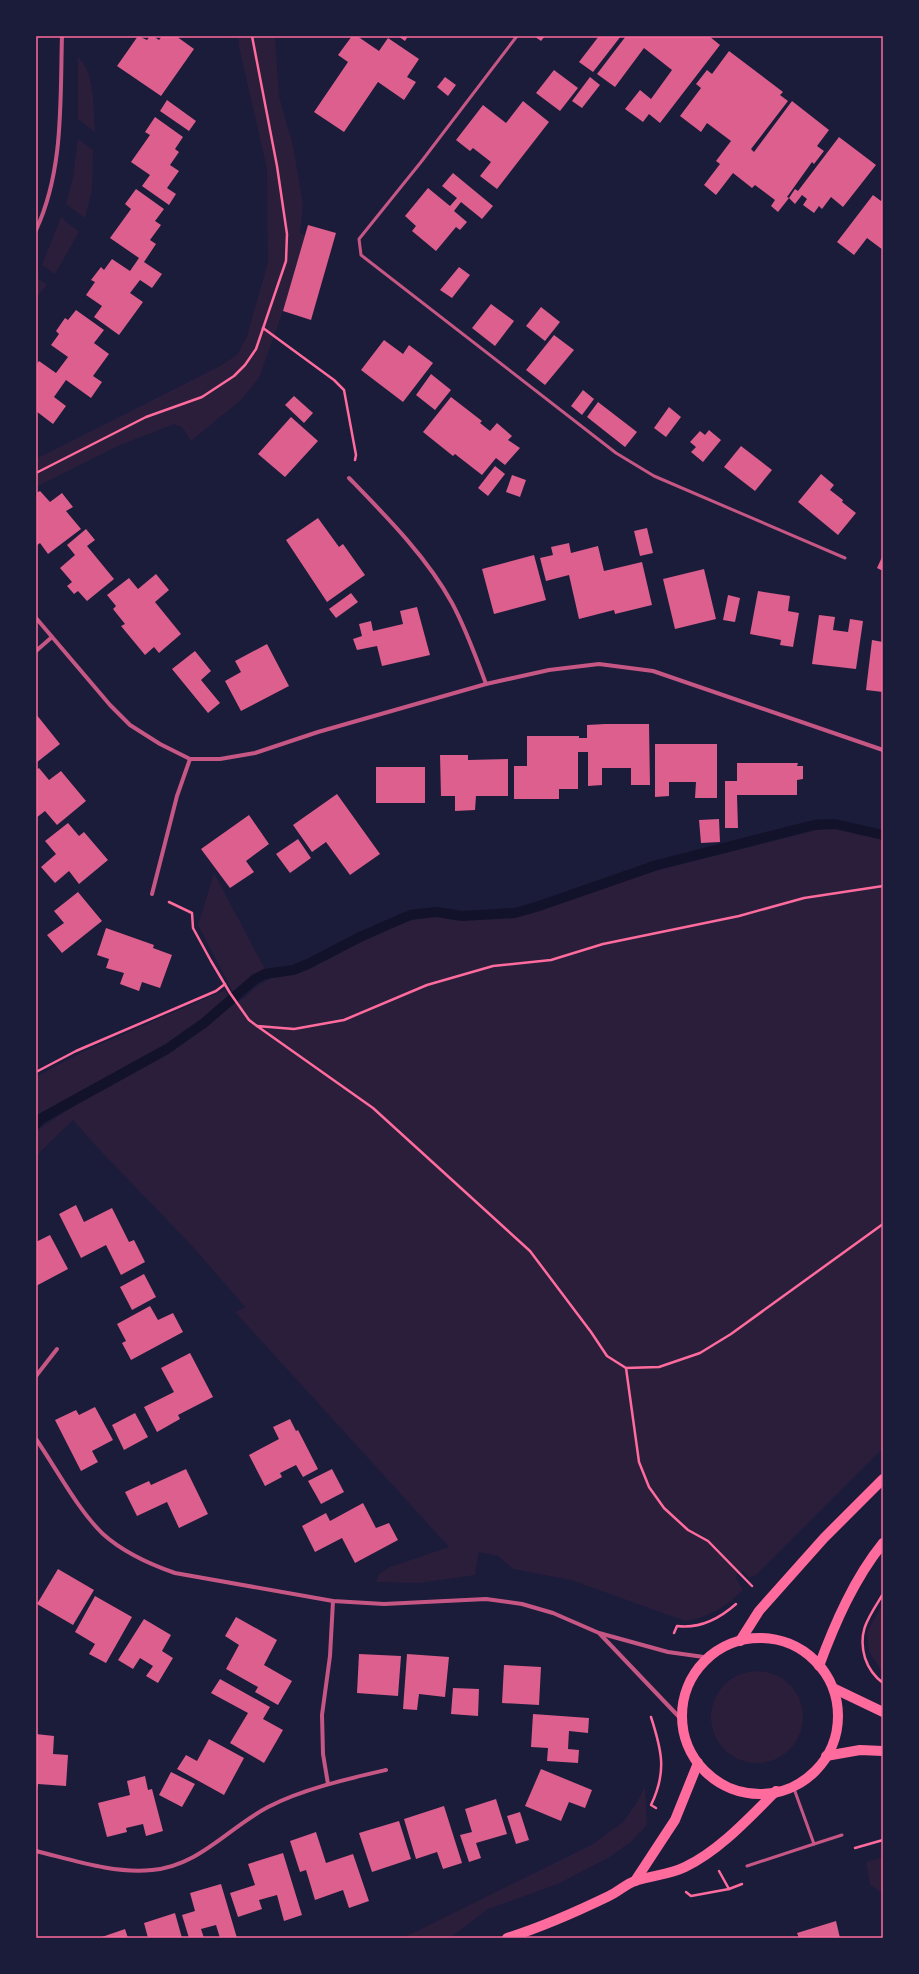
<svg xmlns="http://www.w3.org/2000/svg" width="919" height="1974" font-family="Signika,sans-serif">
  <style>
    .green { fill: #2a1e3b }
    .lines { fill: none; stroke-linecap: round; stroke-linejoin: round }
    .stream { stroke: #12122b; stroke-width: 10 }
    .building { fill: #dd5f8e }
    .path { stroke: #ff6b9d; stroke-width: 2.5 }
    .service { stroke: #c65784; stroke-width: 3 }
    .minor { stroke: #c65784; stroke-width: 4 }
    .primary { stroke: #ff6b9d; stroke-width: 10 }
    .neatline { fill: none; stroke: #ff6b9d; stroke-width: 1.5 }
  </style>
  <rect width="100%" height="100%" fill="#1b1b3a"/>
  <g class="green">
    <path d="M238,36H275L279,96L293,146L303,204L300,233L306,235L283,311L259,378L241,400L191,441L182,427L174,424L118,446L36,487V459L222,365L237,355L247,336L268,262L267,169L239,47Z"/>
    <path d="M78,57C96,74 93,109 95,132L78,119Z"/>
    <path d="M78,139L93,150L92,190L85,218L66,204L73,178Z"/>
    <path d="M61,217L79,232L55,274L42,265Z"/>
    <path d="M36,277L47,285L36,298Z"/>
    <path d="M840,828L883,840V1448L756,1575L749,1578L743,1571L737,1574L736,1578L743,1590C728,1606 707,1618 685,1621L571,1580L513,1569L498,1556L479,1552L475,1575L419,1583L376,1582L379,1574L390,1567L449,1547L235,1312L245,1307L193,1247L95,1145L73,1120L36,1156V1132C77,1100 125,1079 169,1052C191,1038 212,1021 232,1004L244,998L256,987L271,978L294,974L398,924L423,917L440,916L458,920L512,917L541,909L643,874L820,829Z"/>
    <path d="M214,873L266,971L252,976L233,992L198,925Z"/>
    <path d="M225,990L228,997L195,1026L169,1044L36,1116V1077L80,1053Z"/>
    <path d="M883,1604V1673L869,1652L867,1632Z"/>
    <circle cx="757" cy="1717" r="46"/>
    <path d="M645,1787L647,1825L631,1842L608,1858L558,1884L488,1909L450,1938H403L593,1844L623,1822L636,1804Z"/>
    <path d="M883,1857V1894L870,1885L866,1862Z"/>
  </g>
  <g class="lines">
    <path class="stream" d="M36,1124L42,1118L167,1049L204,1023L255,979L265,974L293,970L308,964L360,937L410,915L437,912L462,916L515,913L539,906L657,865L814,825L835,824L883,835"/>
  </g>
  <g class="building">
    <path d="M138,36L147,40L150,36H153L159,40L162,36H176L194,49L161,96L117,66Z"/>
    <path d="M352,36H357L379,51L388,38L419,59L407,77L416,82L404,100L378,82L344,132L314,112L348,62L338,55Z"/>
    <path d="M398,36H408L405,41Z"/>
    <path d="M534,36H545L541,41Z"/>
    <path d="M599,36H621L593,72L579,62Z"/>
    <path d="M626,36H709L720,45L660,123L649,114L643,122L625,109L640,90L651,99L672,70L644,48L615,87L597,74Z"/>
    <path d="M729,51L783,92L780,95L788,101L751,149L754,152L792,101L829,130L817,146L824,151L814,164L812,162L787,197L789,198L778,212L771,206L775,200L755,185L752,188L733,173L716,195L704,185L720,164L716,161L731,141L707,123L701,132L680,116L701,88L696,84L707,70L712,74Z"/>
    <path d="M554,70L578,88L560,111L536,93Z"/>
    <path d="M445,77L456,85L448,96L437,87Z"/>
    <path d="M590,77L600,85L582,108L572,101Z"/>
    <path d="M167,100L196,121L189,131L160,111Z"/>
    <path d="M523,101L549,122L497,189L480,176L491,162L473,148L470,151L456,140L483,105L506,123Z"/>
    <path d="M155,117L183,137L175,149L179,152L170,165L179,171L167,188L176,194L169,205L142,186L150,175L131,162L150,135L145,132Z"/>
    <path d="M839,137L876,165L843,207L831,197L822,209L819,206L814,213L803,205L807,199L802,195L795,204L789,198L795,189L798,191Z"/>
    <path d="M453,173L493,206L482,219L461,202L454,211L467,222L460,230L456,227L436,251L412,231L416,226L405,216L428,188L450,206L457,198L442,186Z"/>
    <path d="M136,189L164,209L155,221L161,225L150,240L156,244L144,262L162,274L152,288L140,280L130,293L143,302L119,335L94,317L102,306L86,295L95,282L91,280L101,267L104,270L112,259L130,271L139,258L110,238L131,209L125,204Z"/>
    <path d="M873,195L881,201L883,198V250L867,238L854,255L837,242Z"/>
    <path d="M308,225L336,233L311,320L283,311Z"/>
    <path d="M459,267L470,275L452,298L440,290Z"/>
    <path d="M491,304L514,321L495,346L472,328Z"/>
    <path d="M541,307L560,322L545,341L526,326Z"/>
    <path d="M76,310L104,330L94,343L109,354L93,376L102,382L91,398L66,380L54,397L66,406L53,424L36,411V365L39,361L56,373L68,357L51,345L59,334L56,331L65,318L68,320Z"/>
    <path d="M554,335L574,350L545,385L526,370Z"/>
    <path d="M384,340L403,354L409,345L433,363L403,402L361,370Z"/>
    <path d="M431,374L451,390L435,410L416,395Z"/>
    <path d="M583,390L594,399L582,415L571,406Z"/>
    <path d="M294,396L313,413L304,423L285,405Z"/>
    <path d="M451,397L482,421L480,423L490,431L497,423L512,436L508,440L520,448L505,465L496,458L482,475L455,454L453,456L423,432Z"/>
    <path d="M598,402L637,432L625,447L587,417Z"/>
    <path d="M669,407L681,417L666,437L654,428Z"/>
    <path d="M291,417L318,441L285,477L258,454Z"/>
    <path d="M709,430L721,440L703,462L691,452L696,447L690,442L700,431L705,435Z"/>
    <path d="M741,446L772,470L755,491L724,467Z"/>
    <path d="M495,466L505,474L488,496L478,488Z"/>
    <path d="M821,474L834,485L830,490L843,500L842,502L856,513L838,535L798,502Z"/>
    <path d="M512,475L526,480L520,497L506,492Z"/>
    <path d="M40,491L50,502L62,493L73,507L66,511L81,529L48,554L40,543L36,546V493Z"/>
    <path d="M318,518L339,547L343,544L365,575L327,602L286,540Z"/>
    <path d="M647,528L653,553L640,556L634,531Z"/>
    <path d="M86,529L95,540L87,546L114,579L87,601L78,591L74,594L67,586L72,582L60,568L75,555L67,545Z"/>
    <path d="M569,543L571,553L598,546L604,571L642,562L652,605L615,614L614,610L579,619L569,575L546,581L540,558L553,555L551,547Z"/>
    <path d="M534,555L546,600L494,614L482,569Z"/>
    <path d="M883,555V571L877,568Z"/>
    <path d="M704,569L716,619L675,629L663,579Z"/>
    <path d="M156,574L169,590L155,602L181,634L159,653L154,647L145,655L121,626L125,624L113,609L116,606L107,595L129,578L138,589Z"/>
    <path d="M758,591L790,596L788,611L799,613L793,647L780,645L781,640L750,634Z"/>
    <path d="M351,593L358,602L336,618L329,609Z"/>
    <path d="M728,595L740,598L735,622L723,620Z"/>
    <path d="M417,607L430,655L382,666L377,646L357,650L353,639L362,636L359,624L371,621L373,631L403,624L400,611Z"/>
    <path d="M819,615L835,617L833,630L848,632L850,619L863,621L856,669L812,664Z"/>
    <path d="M872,640L883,642V692L866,690Z"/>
    <path d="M267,644L289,686L241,711L225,681L241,672L235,661Z"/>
    <path d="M195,651L211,671L201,680L220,703L208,713L172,669Z"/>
    <path d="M36,714L60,744L36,763Z"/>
    <path d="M605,724H649L650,785H631V768H602V785L588,786V752H578V789H559V799H514V766H527V736H579V738H587V725Z"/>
    <path d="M655,744H717V798H695L696,782H669V796L655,797Z"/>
    <path d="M440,755H468V760L508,759V796H476L475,810L455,811V796H441Z"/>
    <path d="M737,763H798L797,766H803V779L797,780V795H737L738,828H725V781H737Z"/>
    <rect x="376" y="767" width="49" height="36"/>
    <path d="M39,768L49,780L61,771L86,801L57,825L45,811L36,818V770Z"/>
    <path d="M337,794L380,854L350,875L326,842L312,852L293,825Z"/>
    <path d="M249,815L269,844L246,861L254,872L230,888L201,849Z"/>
    <path d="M719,819L720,842L701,843L699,820Z"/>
    <path d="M68,823L79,836L84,832L108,860L79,884L69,871L55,883L41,867L56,854L45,841Z"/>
    <path d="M298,839L311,858L290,873L276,854Z"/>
    <path d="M78,892L102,921L62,953L47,935L64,923L54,911Z"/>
    <path d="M106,928L154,945L153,948L172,955L160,988L142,982L139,991L120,984L124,973L106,968L109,959L97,955Z"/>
    <path d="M76,1205L84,1222L112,1208L129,1242L134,1240L145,1262L121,1275L106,1245L81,1258L59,1214Z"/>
    <path d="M50,1235L68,1269L36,1286V1242Z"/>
    <path d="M144,1274L156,1297L132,1310L120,1287Z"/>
    <path d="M150,1306L158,1320L173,1313L183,1332L131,1360L122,1343L126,1341L117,1324Z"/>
    <path d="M190,1353L213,1397L178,1415L180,1419L157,1432L144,1407L174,1392L161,1368Z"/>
    <path d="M95,1407L113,1440L92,1451L98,1462L81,1471L55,1420L76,1410L79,1415Z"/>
    <path d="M135,1413L148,1437L124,1450L112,1425Z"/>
    <path d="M290,1419L296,1431L298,1430L318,1469L303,1477L296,1465L280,1473L282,1477L265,1486L249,1455L279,1439L273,1427Z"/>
    <path d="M186,1469L208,1514L179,1528L167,1502L137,1516L125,1492L149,1481L151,1485Z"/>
    <path d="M332,1469L344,1492L321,1504L308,1481Z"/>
    <path d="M363,1503L376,1528L389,1523L398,1540L355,1563L342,1538L315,1552L302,1526L326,1513L330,1521Z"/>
    <path d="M58,1569L94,1590L73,1625L37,1604Z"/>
    <path d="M95,1596L132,1617L106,1663L89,1654L95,1644L75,1632Z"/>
    <path d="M236,1617L277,1640L264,1665L292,1681L278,1705L255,1692L258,1687L226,1669L239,1645L225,1636Z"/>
    <path d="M144,1619L171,1635L162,1651L173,1658L158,1683L146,1676L153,1666L140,1658L133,1669L118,1660Z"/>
    <path d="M359,1654L401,1656L398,1696L357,1693Z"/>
    <path d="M407,1654L449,1657L445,1697L419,1694L417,1710L403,1709Z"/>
    <path d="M504,1665L541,1667L539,1705L502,1703Z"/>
    <path d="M220,1679L270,1707L263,1719L283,1730L264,1763L230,1743L248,1713L211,1693Z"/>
    <path d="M453,1688L479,1689L478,1716L451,1714Z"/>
    <path d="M533,1714L589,1718L588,1733L569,1731L568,1749L579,1750L578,1763L547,1761L548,1748L531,1747Z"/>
    <path d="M36,1734L54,1736L53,1754L68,1755L66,1786L38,1784L36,1794Z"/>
    <path d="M209,1739L244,1758L224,1795L177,1769L186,1755L197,1761Z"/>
    <path d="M541,1769L592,1790L585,1808L569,1802L561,1821L525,1806Z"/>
    <path d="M171,1772L195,1784L182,1807L159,1795Z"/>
    <path d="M145,1776L148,1790L152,1789L163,1831L146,1836L143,1824L126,1828L127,1832L107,1837L98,1803L130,1795L127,1781Z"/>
    <path d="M496,1799L507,1834L476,1843L481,1858L469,1862L460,1835L472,1832L465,1809Z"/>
    <path d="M444,1806L462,1863L443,1869L437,1852L416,1859L404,1819Z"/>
    <path d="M520,1812L529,1840L516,1844L507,1816Z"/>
    <path d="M399,1821L411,1859L372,1872L359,1833Z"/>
    <path d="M316,1832L326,1863L353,1854L369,1901L349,1908L343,1890L315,1900L306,1870L300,1872L290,1841Z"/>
    <path d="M283,1853L302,1915L284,1921L277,1895L259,1900L262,1909L238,1917L230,1893L255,1885L248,1864Z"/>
    <path d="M221,1884L237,1938H220L216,1925L201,1929L204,1938H189L182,1915L195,1911L190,1893Z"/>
    <path d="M175,1913L182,1938H148L144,1923Z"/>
    <path d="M836,1921L840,1938H799L797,1933Z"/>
    <path d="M125,1929L128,1938H99Z"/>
  </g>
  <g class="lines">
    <g class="path">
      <path d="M263,328L334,380L344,390L356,455L355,460"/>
      <path d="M36,473L146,417L202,397L234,376L245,365L256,349L286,261L287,234L277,166L252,36"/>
      <path d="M883,886L804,898L739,916L603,944L551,960L493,966L427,985L344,1020L294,1029L257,1026L373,1108L530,1251L591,1332L607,1356L626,1368L659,1367L700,1353L731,1334L883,1224"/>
      <path d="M169,902L192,913L193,928L211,961L230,993L249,1020L257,1026"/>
      <path d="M36,1072L76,1051L216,991L225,984"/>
      <path d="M626,1368L639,1462L649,1487L664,1508L688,1530L708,1541L752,1586"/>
      <path d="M883,1594C869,1617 857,1631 865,1658C868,1667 875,1677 883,1683"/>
      <path d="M674,1633L677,1626C700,1629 719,1619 736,1604"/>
      <path d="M651,1717C662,1751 667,1772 651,1805L656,1808"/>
      <path d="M855,1848L883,1840"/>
      <path d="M719,1871L729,1889"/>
      <path d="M686,1892L691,1896L729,1889L742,1884"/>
    </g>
    <g class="service">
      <path d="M517,36L421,162L359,239L361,255L616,453L654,476L845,558"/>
      <path d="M814,1844L842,1835"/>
      <path d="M747,1866L814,1844L793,1786"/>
    </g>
    <g class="minor">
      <path d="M36,230C64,170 60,101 62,36"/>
      <path d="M349,478C385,515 427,557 452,603C466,629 476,657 486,684"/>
      <path d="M36,618L110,705L130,725L160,744L190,759"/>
      <path d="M36,651L52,637"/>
      <path d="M152,894L177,796L190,759H220L255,753L318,732L486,684L549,670L599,664L653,671L883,750"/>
      <path d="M36,1376L57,1349"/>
      <path d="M36,1439C56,1468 78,1510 103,1534C124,1553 149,1564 175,1573L333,1601L384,1604L486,1599L522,1604L553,1613L599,1633L668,1652L711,1658"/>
      <path d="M600,1634L681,1719"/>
      <path d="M328,1784L323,1754L322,1715L330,1656L333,1601"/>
      <path d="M36,1851C73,1860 114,1874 152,1870C199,1866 228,1828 268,1807C303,1789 347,1779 386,1770"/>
    </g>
    <g class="primary">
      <circle cx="760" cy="1716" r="78"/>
      <path d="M740,1641L759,1611L824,1538L883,1479"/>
      <path d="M819,1666C835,1623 854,1579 883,1543"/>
      <path d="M835,1689L883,1712"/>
      <path d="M826,1756L860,1750L883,1751"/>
      <path d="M635,1881L675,1820L698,1763"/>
      <path d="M507,1938C542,1927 576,1912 609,1896C618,1892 626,1884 635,1881C652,1875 669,1875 685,1867C720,1850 749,1818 776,1791"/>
    </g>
  </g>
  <rect width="919" height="1974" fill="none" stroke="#1b1b3a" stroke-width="74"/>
  <rect x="37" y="37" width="845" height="1900" class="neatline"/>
</svg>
